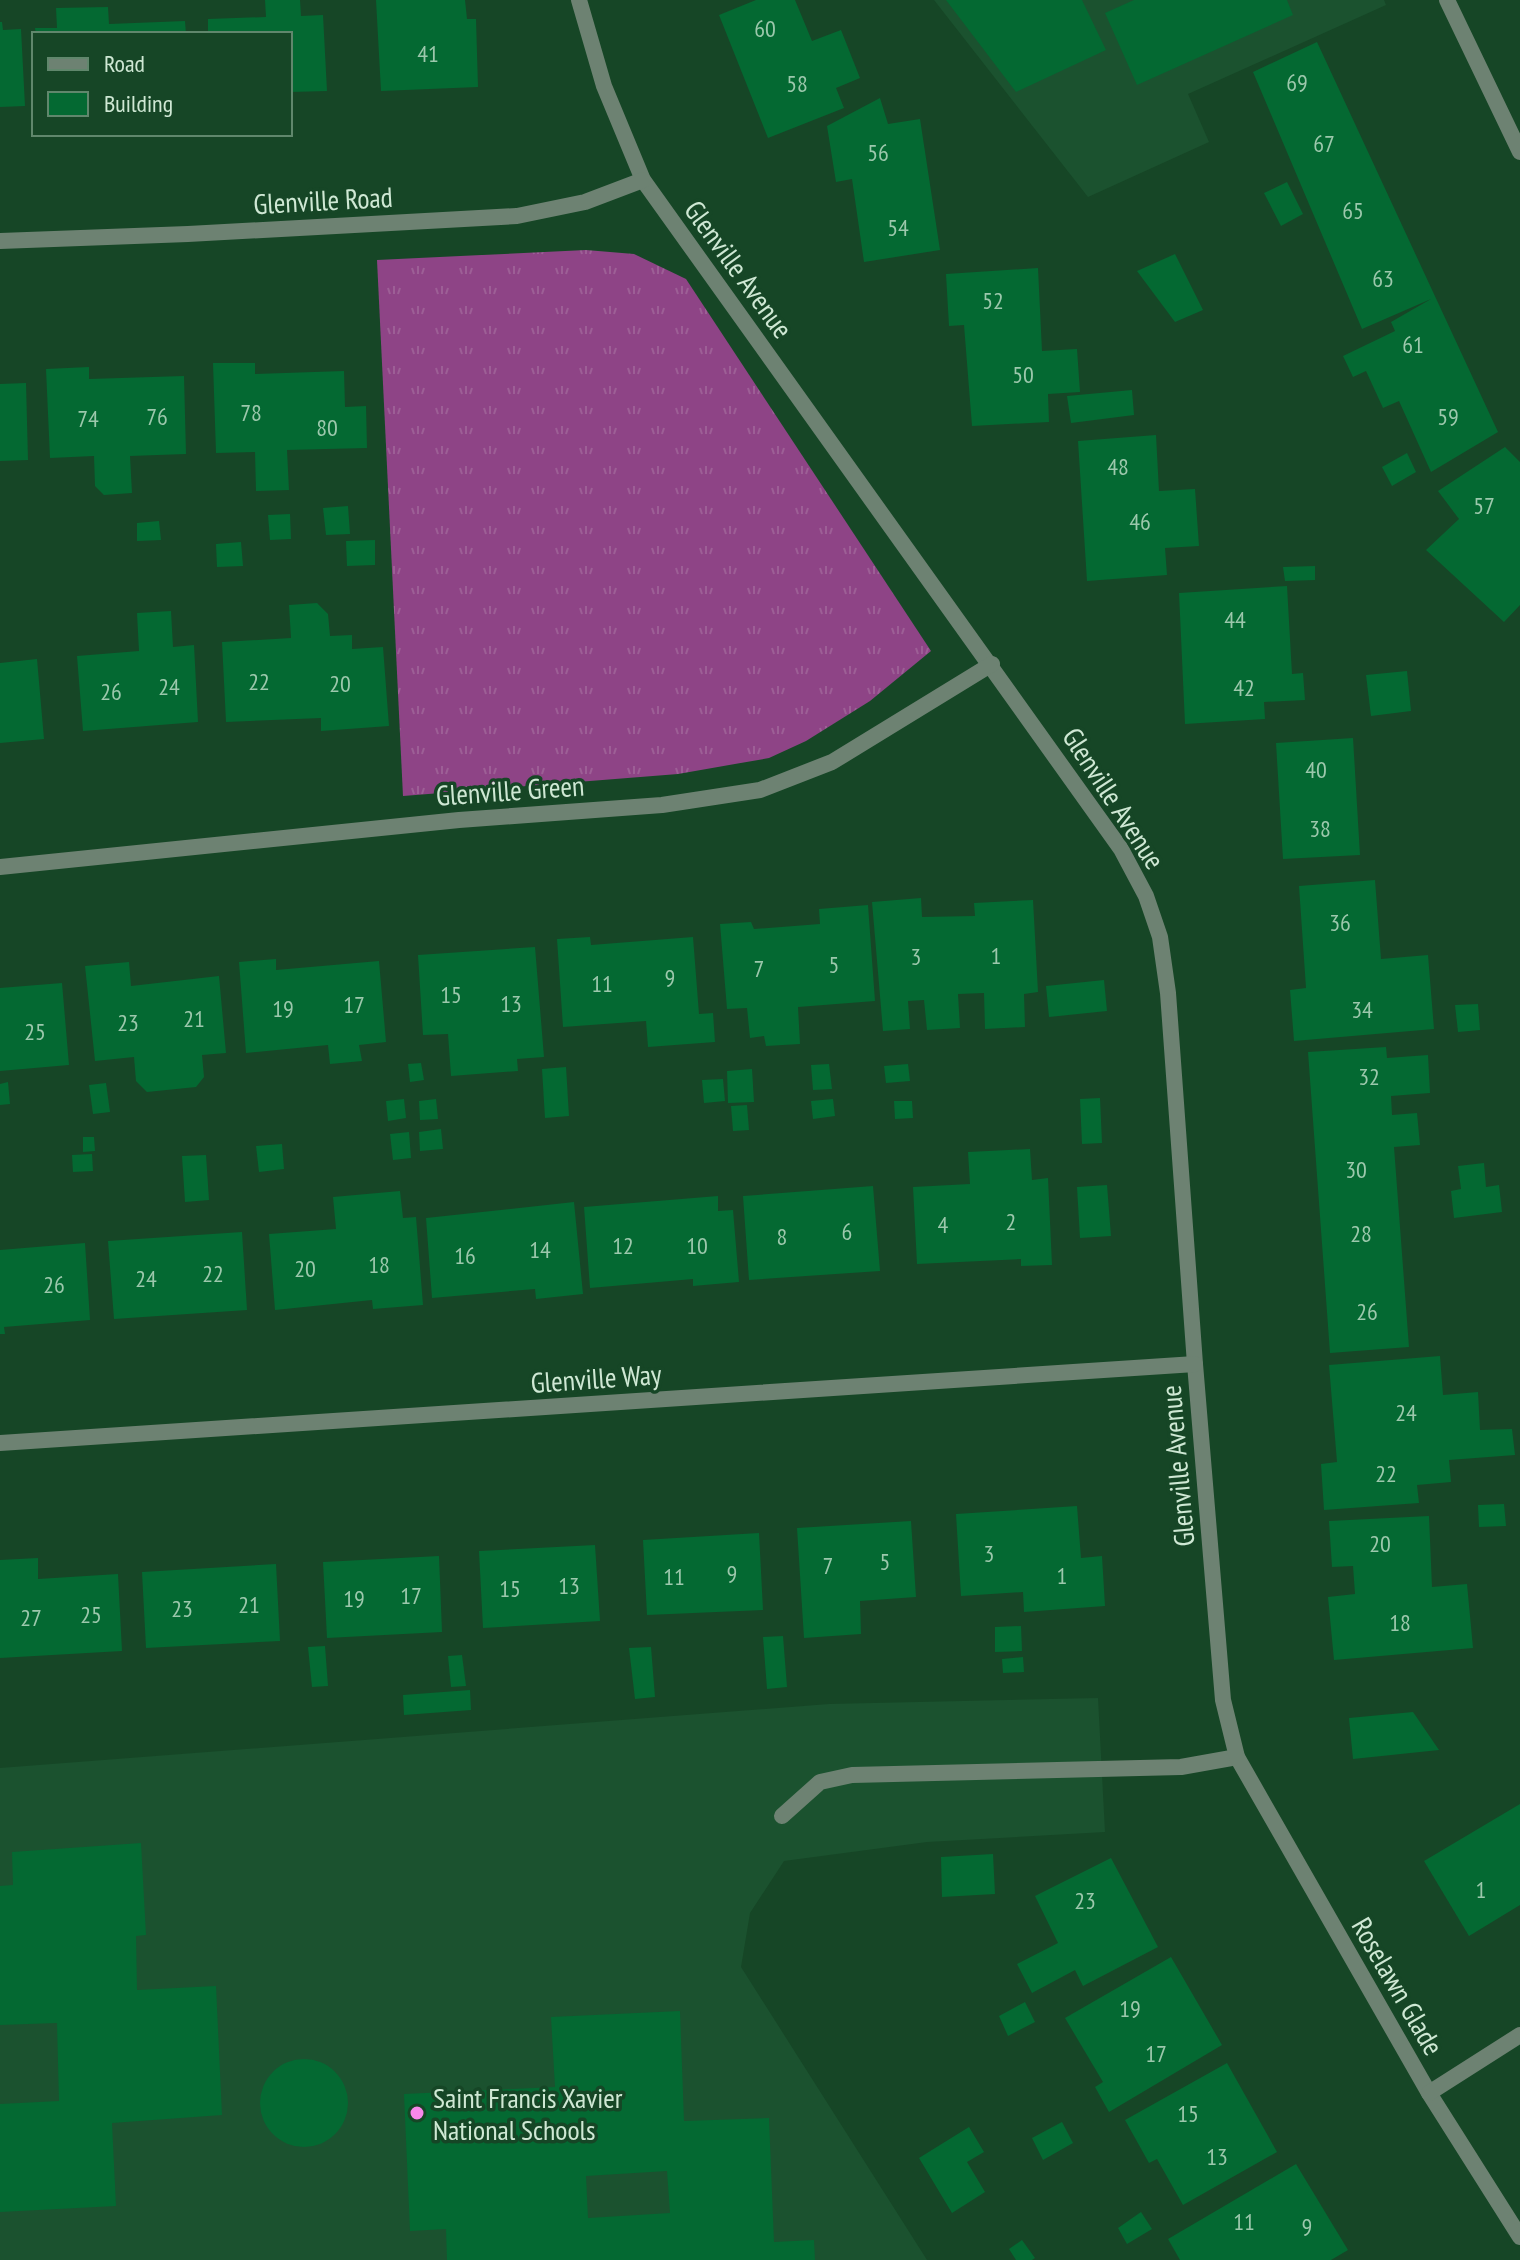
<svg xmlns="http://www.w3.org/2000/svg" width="1520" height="2260" font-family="'PT Sans Narrow',sans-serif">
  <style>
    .built { fill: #1b522f }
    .grass { fill: url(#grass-tufts) }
    .building { fill: #046932; fill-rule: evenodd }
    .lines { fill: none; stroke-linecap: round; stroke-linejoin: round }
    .lane { stroke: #6d8272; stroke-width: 16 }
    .street { stroke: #6d8272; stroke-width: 16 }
    .poi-dot { fill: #f888eb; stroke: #164626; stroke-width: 3 }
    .labels { text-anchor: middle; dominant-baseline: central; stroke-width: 7; stroke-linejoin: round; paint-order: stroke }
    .number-label { font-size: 24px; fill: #9cc8ac }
    .street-label { font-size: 28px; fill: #cfe8d4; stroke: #164626 }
    .poi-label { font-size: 28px; fill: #cfe8d4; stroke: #164626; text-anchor: start }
  </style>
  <defs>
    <pattern id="grass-tufts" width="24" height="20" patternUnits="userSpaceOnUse" patternTransform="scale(2)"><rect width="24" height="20" fill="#8e4486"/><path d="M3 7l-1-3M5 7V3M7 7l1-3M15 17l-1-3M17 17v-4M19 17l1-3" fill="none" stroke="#9d5f96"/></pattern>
  </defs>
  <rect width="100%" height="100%" fill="#164626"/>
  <g class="built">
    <path d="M934,0H1384L1386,5L1188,94L1209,142L1088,197Z"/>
    <path d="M1098,1698L1105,1832L927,1842L784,1861L750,1913L741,1967L927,2260H0V1768L829,1704Z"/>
  </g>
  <path class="grass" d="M586,250L634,254L686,279L931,651L870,701L806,741L769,758L678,774L403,796L377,260Z"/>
  <g class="building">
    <path d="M265,0H300L301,16L323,15L327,91L290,92V34H208V19L266,17Z"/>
    <path d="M376,0H465L467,19H476L478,87L381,91Z"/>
    <path d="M756,0H795L812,41L841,30L860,78L836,88L844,108L768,138L719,15Z"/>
    <path d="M946,0H1082L1106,50L1016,92Z"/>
    <path d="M1134,0H1287L1293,15L1137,85L1105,13Z"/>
    <path d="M108,7L109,24L185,21L186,34H36L35,28H57L56,8Z"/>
    <path d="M0,22H2L3,30L21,29L25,106L0,107Z"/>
    <path d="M1317,42L1498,432L1431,472L1399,401L1383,408L1366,371L1353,377L1343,356L1395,331L1391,322L1431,299L1362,329L1253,72Z"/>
    <path d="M880,98L888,124L920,119L940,250L864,262L852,179L836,182L827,126Z"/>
    <path d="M1287,182L1303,214L1281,226L1264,193Z"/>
    <path d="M1175,254L1203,310L1175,322L1137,271Z"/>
    <path d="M1038,268L1042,351L1077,349L1080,392L1048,394L1049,422L972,426L964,325L949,326L946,274Z"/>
    <path d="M213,363H255V374L344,371L345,407L366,406L367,448L287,450L289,490L256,491L255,452L216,453Z"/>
    <path d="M89,367V379L184,376L186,454L130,456L132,493L104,495L95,486L94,456L50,458L46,369Z"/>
    <path d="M26,383L28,460L0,461V384Z"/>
    <path d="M1132,390L1134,415L1071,423L1067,396Z"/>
    <path d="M1156,435L1159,491L1195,489L1199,546L1165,548L1167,575L1087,581L1078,441Z"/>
    <path d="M1505,447L1520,462V605L1504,622L1426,550L1459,519L1438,491Z"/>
    <path d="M1407,453L1416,472L1392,486L1382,467Z"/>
    <path d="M348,506L350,534L326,535L323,508Z"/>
    <path d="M290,514L291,539L270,540L268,515Z"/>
    <path d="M159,521L161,540L137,541V523Z"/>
    <path d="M375,540V565L347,566L346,541Z"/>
    <path d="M241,542L243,566L217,567L216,544Z"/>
    <path d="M1315,566V580L1285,581L1283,567Z"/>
    <path d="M1287,586L1292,674L1303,673L1305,700L1264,702L1265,719L1185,724L1179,593Z"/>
    <path d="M317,603L328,614L330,636L352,635V649L383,647L389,726L321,731V718L226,722L222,642L291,638L289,605Z"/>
    <path d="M171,611L173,647L194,645L198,722L83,731L77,656L139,651L137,613Z"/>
    <path d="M37,659L44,739L0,743V663Z"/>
    <path d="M1407,671L1411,711L1371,716L1366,675Z"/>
    <path d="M1353,738L1360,855L1283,859L1276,743Z"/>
    <path d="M1375,880L1381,959L1428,955L1434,1029L1294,1041L1290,990L1306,988L1299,886Z"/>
    <path d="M921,898L922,917L975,916L974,903L1033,900L1038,992L1024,994L1025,1027L985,1029L984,993L958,994L960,1028L927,1030L924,1000L908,1001L910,1029L883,1031L872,902Z"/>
    <path d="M868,905L875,1001L798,1007L800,1044L766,1046L764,1036L750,1038L747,1008L727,1009L720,924L751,922L754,929L820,924L819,909Z"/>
    <path d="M590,937L591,945L693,937L699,1014L713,1013L715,1042L648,1047L646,1021L563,1027L557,939Z"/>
    <path d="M535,947L544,1057L517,1059L518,1071L451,1076L448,1034L423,1035L418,955Z"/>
    <path d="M276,959V970L379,961L386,1042L359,1045L362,1061L330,1064L328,1045L246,1053L239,962Z"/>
    <path d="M129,962L131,986L219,976L226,1053L202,1055L204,1077L196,1087L147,1092L136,1081L134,1057L95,1061L85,966Z"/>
    <path d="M1104,980L1107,1011L1049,1017L1046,986Z"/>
    <path d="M62,983L69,1065L0,1071V988Z"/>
    <path d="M1478,1004L1480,1030L1458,1032L1455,1005Z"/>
    <path d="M1386,1047L1387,1058L1428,1055L1430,1093L1391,1096L1392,1115L1417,1113L1420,1145L1394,1147L1409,1347L1330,1353L1308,1052Z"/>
    <path d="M421,1063L424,1080L410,1082L408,1064Z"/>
    <path d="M829,1064L832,1089L813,1090L811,1065Z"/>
    <path d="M908,1064L910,1081L886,1083L884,1066Z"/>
    <path d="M566,1067L569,1116L545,1118L542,1069Z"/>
    <path d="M752,1069L754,1102L728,1103L727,1071Z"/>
    <path d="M723,1079L725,1101L704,1103L702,1080Z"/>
    <path d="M8,1082L10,1104L0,1105V1084Z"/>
    <path d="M106,1083L110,1112L93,1114L89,1085Z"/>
    <path d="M1100,1098L1102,1143L1082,1144L1080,1099Z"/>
    <path d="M404,1099L406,1118L388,1121L386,1101Z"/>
    <path d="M436,1099L438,1119L420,1120L419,1101Z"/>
    <path d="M833,1099L835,1116L813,1119L811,1101Z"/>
    <path d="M894,1101H912L913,1118L895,1119Z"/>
    <path d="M747,1105L749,1130L733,1131L731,1106Z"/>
    <path d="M441,1129L443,1149L420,1151L419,1132Z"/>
    <path d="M409,1132L411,1158L393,1160L390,1134Z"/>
    <path d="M83,1137H94L95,1151L83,1152Z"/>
    <path d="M282,1144L284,1169L259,1172L256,1146Z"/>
    <path d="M1030,1149L1032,1180L1048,1178L1052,1265L1021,1266V1259L917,1264L913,1187L970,1184L968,1152Z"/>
    <path d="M92,1154L93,1171L73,1172L72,1155Z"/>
    <path d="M206,1155L209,1200L185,1202L182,1156Z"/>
    <path d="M1484,1163L1486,1187L1499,1185L1502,1212L1454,1218L1451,1191L1461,1189L1458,1166Z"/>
    <path d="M1107,1185L1111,1236L1080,1238L1077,1187Z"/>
    <path d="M873,1186L880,1271L749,1280L743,1196Z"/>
    <path d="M400,1191L403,1218L416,1217L423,1305L373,1309L372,1300L275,1310L269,1234L336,1229L333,1197Z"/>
    <path d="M718,1196V1211L733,1210L739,1282L693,1286V1279L590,1288L584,1207Z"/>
    <path d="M574,1202L583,1294L536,1299L535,1289L432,1298L426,1218Z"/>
    <path d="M242,1232L247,1310L114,1319L108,1241Z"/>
    <path d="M85,1243L90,1320L4,1327L5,1334H0V1250Z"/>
    <path d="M1440,1356L1443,1395L1478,1392L1480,1430L1512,1429L1515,1455L1449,1460L1451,1482L1417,1485L1419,1503L1324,1510L1321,1464L1337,1462L1329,1365Z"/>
    <path d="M1504,1504L1506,1526L1479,1527L1478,1505Z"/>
    <path d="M1077,1506L1081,1558L1102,1556L1105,1606L1024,1612L1023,1592L961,1596L956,1514Z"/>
    <path d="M1429,1516L1432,1587L1467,1584L1473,1648L1334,1660L1328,1597L1355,1594L1353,1566L1332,1567L1329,1521Z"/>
    <path d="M911,1521L916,1597L860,1601L861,1634L804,1638L797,1528Z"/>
    <path d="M759,1533L763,1610L647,1615L643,1540Z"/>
    <path d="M595,1545L600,1621L483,1628L479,1551Z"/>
    <path d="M439,1556L442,1632L327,1638L323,1562Z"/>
    <path d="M38,1558V1579L118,1574L122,1651L0,1658V1560Z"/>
    <path d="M276,1564L280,1641L146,1648L142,1572Z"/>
    <path d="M1021,1626L1022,1651L995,1652V1627Z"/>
    <path d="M783,1636L787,1687L767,1689L763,1637Z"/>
    <path d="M325,1646L328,1686L312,1687L308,1647Z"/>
    <path d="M651,1647L655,1697L635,1699L629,1648Z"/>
    <path d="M462,1655L466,1686L451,1687L448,1656Z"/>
    <path d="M1023,1657L1024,1672L1003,1673L1002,1659Z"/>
    <path d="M470,1690L471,1710L404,1715L403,1695Z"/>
    <path d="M1413,1712L1439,1750L1353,1759L1349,1718Z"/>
    <path d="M1520,1804V1905L1469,1936L1424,1861Z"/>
    <path d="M141,1843L146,1935L136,1936L137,1990L216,1986L222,2115L112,2123L116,2206L0,2212V2104L59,2101L57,2023L0,2025V1886L13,1885L12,1852Z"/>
    <path d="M993,1854L995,1894L942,1897L941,1857Z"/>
    <path d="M1111,1858L1158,1947L1083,1986L1075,1970L1032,1993L1017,1964L1058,1943L1035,1896Z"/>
    <path d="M1171,1957L1222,2045L1109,2112L1095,2087L1103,2082L1065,2018Z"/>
    <path d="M1025,2002L1035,2022L1008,2036L999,2016Z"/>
    <path d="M680,2011L684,2121L769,2118L774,2242L814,2240L815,2260H447L446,2229L410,2231L404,2094L555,2087L551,2017ZM667,2171L670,2213L588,2218L586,2176Z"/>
    <circle cx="304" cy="2103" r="44"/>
    <path d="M1227,2063L1277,2152L1183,2205L1157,2159L1149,2163L1125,2120Z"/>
    <path d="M1062,2122L1073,2143L1043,2160L1032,2138Z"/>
    <path d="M969,2127L984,2152L967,2162L985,2192L952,2213L919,2158Z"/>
    <path d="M1296,2164L1348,2250L1331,2260H1180L1168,2239Z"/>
    <path d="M1141,2212L1152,2229L1127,2244L1118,2228Z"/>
    <path d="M1022,2240L1035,2258L1032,2260H1016L1009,2249Z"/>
  </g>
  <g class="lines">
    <path class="lane" d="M782,1816L820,1782L852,1775L1181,1767L1237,1757"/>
    <g class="street">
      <path d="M579,0L604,86L643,180L1121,849L1146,896L1160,937L1168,993L1195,1364L1223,1700L1237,1757L1429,2093L1520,2237"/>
      <path d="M1447,0L1520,152"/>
      <path d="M0,241L188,234L517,216L585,202L643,180"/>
      <path d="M0,867L459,820L662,805L760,790L832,762L992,664"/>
      <path d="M0,1443L1195,1364"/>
      <path d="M1429,2093L1520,2035"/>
    </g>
  </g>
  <circle class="poi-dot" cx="417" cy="2113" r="8"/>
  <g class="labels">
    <g class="number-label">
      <text x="765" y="28">60</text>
      <text x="428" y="53">41</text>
      <text x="1297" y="82">69</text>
      <text x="797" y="83">58</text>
      <text x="1324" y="143">67</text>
      <text x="878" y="152">56</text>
      <text x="1353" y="210">65</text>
      <text x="898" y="227">54</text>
      <text x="1383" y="278">63</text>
      <text x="993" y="300">52</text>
      <text x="1413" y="344">61</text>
      <text x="1023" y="374">50</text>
      <text x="251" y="412">78</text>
      <text x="157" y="416">76</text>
      <text x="1448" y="416">59</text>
      <text x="88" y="418">74</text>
      <text x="327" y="427">80</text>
      <text x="1118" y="466">48</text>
      <text x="1484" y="505">57</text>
      <text x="1140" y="521">46</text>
      <text x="1235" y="619">44</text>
      <text x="259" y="681">22</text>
      <text x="340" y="683">20</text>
      <text x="169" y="686">24</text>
      <text x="1244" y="687">42</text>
      <text x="111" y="691">26</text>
      <text x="1316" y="769">40</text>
      <text x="1320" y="828">38</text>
      <text x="1340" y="922">36</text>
      <text x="996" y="955">1</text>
      <text x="916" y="956">3</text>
      <text x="834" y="964">5</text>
      <text x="759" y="968">7</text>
      <text x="670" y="977">9</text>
      <text x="602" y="983">11</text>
      <text x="451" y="994">15</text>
      <text x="511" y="1003">13</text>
      <text x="354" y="1004">17</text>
      <text x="283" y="1008">19</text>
      <text x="1362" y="1009">34</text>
      <text x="194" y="1018">21</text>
      <text x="128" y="1022">23</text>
      <text x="35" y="1031">25</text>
      <text x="1369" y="1076">32</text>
      <text x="1356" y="1169">30</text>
      <text x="1011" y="1221">2</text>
      <text x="943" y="1224">4</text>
      <text x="847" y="1231">6</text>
      <text x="1361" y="1233">28</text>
      <text x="782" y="1236">8</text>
      <text x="623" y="1245">12</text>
      <text x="697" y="1245">10</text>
      <text x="540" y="1249">14</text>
      <text x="465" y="1255">16</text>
      <text x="379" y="1264">18</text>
      <text x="305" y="1268">20</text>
      <text x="213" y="1273">22</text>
      <text x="146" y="1278">24</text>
      <text x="54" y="1284">26</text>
      <text x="1367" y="1311">26</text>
      <text x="1406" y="1412">24</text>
      <text x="1386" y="1473">22</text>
      <text x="1380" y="1543">20</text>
      <text x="989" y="1553">3</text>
      <text x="885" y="1561">5</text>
      <text x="828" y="1565">7</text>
      <text x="732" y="1573">9</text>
      <text x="1062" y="1575">1</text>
      <text x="674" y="1576">11</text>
      <text x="569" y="1585">13</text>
      <text x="510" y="1588">15</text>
      <text x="411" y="1595">17</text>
      <text x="354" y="1598">19</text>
      <text x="249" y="1604">21</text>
      <text x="182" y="1608">23</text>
      <text x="91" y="1614">25</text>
      <text x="31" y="1617">27</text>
      <text x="1400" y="1622">18</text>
      <text x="1481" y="1889">1</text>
      <text x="1085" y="1900">23</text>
      <text x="1130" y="2008">19</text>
      <text x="1156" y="2053">17</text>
      <text x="1188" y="2113">15</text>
      <text x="1217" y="2156">13</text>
      <text x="1244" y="2221">11</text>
      <text x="1307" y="2226">9</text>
    </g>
    <g class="street-label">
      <text transform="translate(323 200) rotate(-3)">Glenville Road</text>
      <text transform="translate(739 269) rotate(54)">Glenville Avenue</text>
      <text transform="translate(510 790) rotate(-4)">Glenville Green</text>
      <text transform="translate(1114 798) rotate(57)">Glenville Avenue</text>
      <text transform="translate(596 1378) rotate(-4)">Glenville Way</text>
      <text transform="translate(1177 1466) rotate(-95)">Glenville Avenue</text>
      <text transform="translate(1398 1986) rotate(60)">Roselawn Glade</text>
    </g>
    <g class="poi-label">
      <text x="433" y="2097">Saint Francis Xavier<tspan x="433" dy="32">National Schools</tspan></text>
    </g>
  </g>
  <rect x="32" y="32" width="260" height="104" fill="#164626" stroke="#60876c" stroke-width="2"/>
  <rect x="48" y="58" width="40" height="12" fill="#6d8272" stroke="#60876c" stroke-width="2"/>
  <text x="104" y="72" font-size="24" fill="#cfe8d4">Road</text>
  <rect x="48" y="92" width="40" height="24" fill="#046932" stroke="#60876c" stroke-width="2"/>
  <text x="104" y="112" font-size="24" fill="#cfe8d4">Building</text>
</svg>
